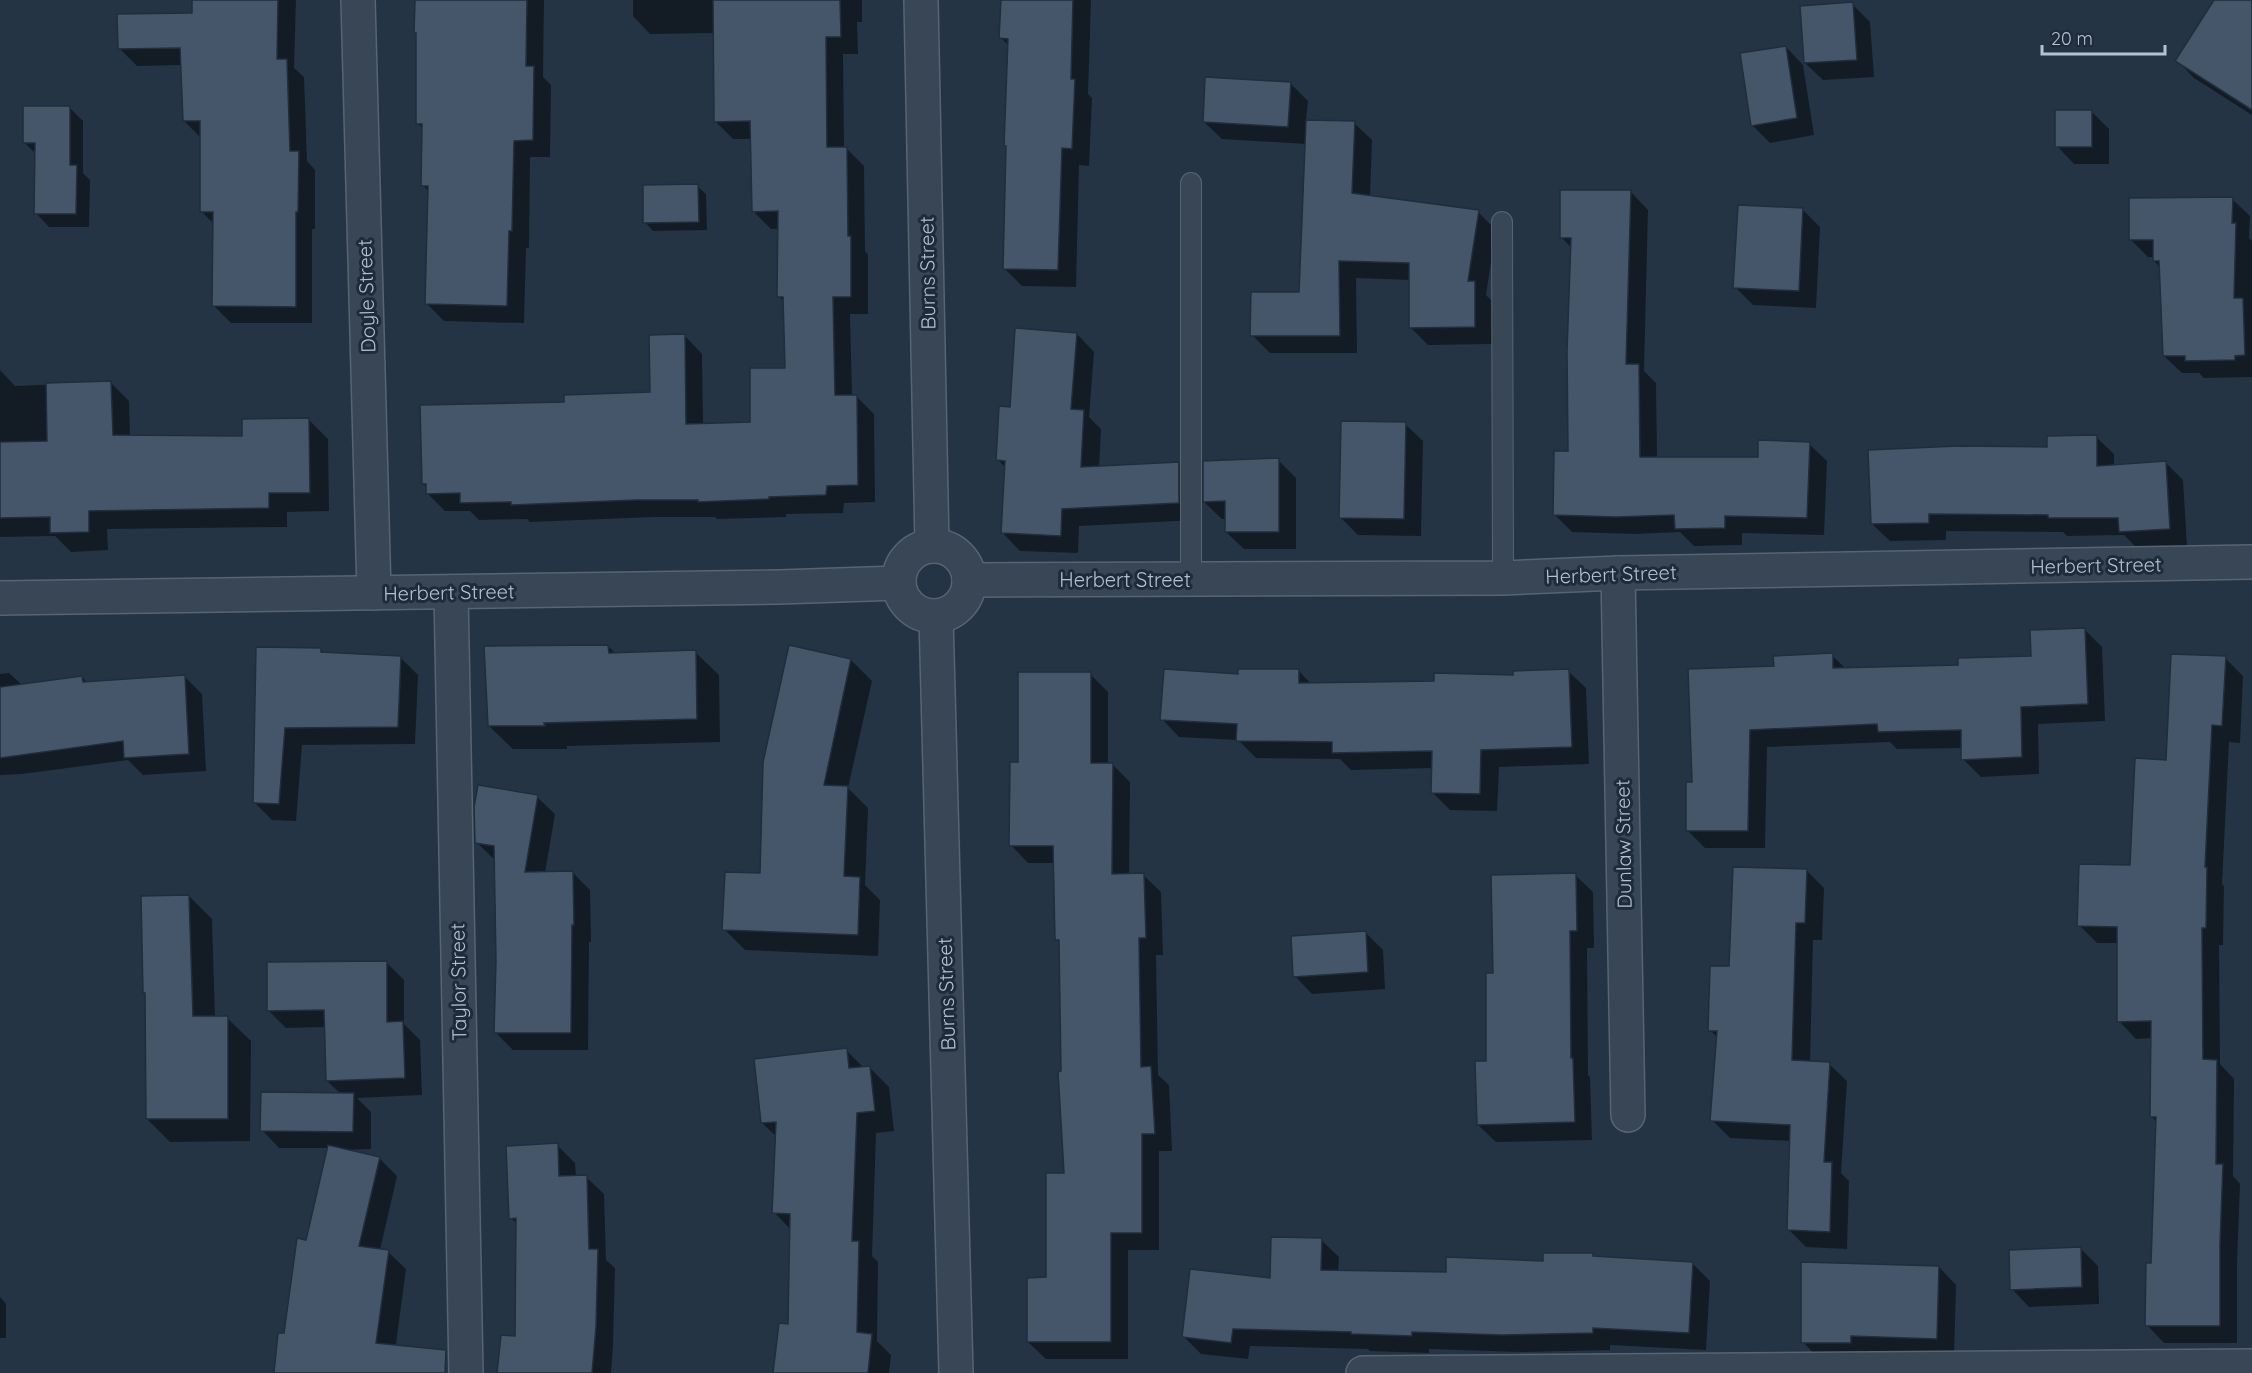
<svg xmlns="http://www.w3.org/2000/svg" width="2252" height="1373" font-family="Quicksand,sans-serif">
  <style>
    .shadow { fill: #0007 }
    .building { fill: #46566a; stroke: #202d3c; stroke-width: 1.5 }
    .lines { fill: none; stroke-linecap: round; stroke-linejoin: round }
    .lane-casing { stroke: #586472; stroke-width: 22 }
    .street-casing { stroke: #586472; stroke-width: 36 }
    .lane { stroke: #394655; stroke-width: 20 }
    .street { stroke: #394655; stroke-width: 33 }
    .labels { text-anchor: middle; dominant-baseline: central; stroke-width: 6; stroke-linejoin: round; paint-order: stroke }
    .street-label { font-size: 20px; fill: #b7c1ce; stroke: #1d2b3a }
  </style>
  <rect width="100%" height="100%" fill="#243445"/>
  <g class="shadow">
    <path d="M194,0H296L294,68L304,77L307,161L315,170V229H312V323H231L214,306L215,225L201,211L202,139L184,121L182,65L137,66L119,48L193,15Z"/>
    <path d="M416,0H544L543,77L551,85L550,157H530L529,248H526L524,323L444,321L427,304L429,192L423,185L424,129L417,123Z"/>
    <path d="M633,0H862V22H857L858,54H843L844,148H846L864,166L865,251L868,255V314H850L852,396H856L874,414L875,502L844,503L843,513L786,514V517L717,519L715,517H654L530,522L527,519L479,520L470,511H445L428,494V488L423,484L565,403L652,393L685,336L702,354L703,425L751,424L786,370L785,302L779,297V229H771L753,211L752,139H733L715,121L714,33L650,34L633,16Z"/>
    <path d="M1002,0H1091L1088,94L1092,98L1089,166L1079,165L1076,287L1022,286L1004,268L1009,46L1001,38Z"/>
    <path d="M2216,0H2245L2252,4V115L2194,78L2177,60Z"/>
    <path d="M1852,4L1870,22L1874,77L1823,80L1805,63Z"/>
    <path d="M1786,47L1803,65L1814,135L1770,143L1752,125Z"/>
    <path d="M1290,83L1308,101L1306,121L1354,123L1372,140L1370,197L1478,212L1496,230L1486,295L1492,301V344L1428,345L1410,327V280L1356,278L1357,353H1270L1252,335L1301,294L1306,144L1222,139L1204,122Z"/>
    <path d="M69,107L83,121V173L90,180L89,227H49L36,213V154L24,142Z"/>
    <path d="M2091,111L2109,129V164H2074L2057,146Z"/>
    <path d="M697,186L706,194L707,230L653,231L645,222Z"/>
    <path d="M1631,192L1648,210L1644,371L1656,383L1657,458L1759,459L1809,444L1827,461L1824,535L1742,533V545L1694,546L1680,532L1635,534L1572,532L1555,515L1570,453L1572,248L1561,237Z"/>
    <path d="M2232,199L2250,216L2249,238L2252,241V377L2204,378L2199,373H2182L2164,356L2161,268L2154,261V257H2148L2130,239Z"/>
    <path d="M1803,210L1820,227L1816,308L1753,305L1735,287Z"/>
    <path d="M1077,334L1094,352L1089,417L1101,429L1099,468L1178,464L1196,481V520L1079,526L1078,553L1020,551L1003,533L1006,468L998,460L1011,408Z"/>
    <path d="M0,370L15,386L110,382L129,401L130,437H244L309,420L328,439L329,511L287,512V527L107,529L108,550L71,552L55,536L0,537Z"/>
    <path d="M1405,424L1423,441L1421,536L1358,535L1341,518Z"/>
    <path d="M2096,437L2114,454V466L2165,462L2183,480L2187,546L2138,549L2124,535L2067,536L2063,532L1946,531V540L1890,541L1872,524L2049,448Z"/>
    <path d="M1278,460L1296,478V549H1244L1226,532V519H1222L1204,502Z"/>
    <path d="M2084,629L2102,647L2105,721L2038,724L2039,774L1981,777L1963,759V748L1897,749L1890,742L1767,747L1765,848H1705L1687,830L1694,784L1775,667L1832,655L1846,669L1960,667L2032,657Z"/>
    <path d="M608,646L616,654L695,652L719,675L720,742L567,746V749H513L489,726Z"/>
    <path d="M257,649H320L325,654L400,657L418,675L415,744L302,745L296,821L272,820L254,802Z"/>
    <path d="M2225,658L2243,676L2240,743L2229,742L2222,884L2224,886L2223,945H2219L2220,1064L2234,1079L2233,1176L2240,1184L2237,1263V1343H2164L2147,1325L2152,1265L2157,1122L2151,1116L2152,1038L2136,1039L2119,1021V943H2097L2079,925L2132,867L2168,761Z"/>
    <path d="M851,660L872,681L848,788L868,808L865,885L880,900L878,956L745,950L724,929L761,875Z"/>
    <path d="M1299,671L1312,685L1436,682L1568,671L1586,688L1589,764L1499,767L1497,811L1450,810L1432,792L1433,768L1351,770L1340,759L1256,758L1238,740L1179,737L1162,719L1239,676Z"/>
    <path d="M9,673L22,685L82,677L88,683L184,676L202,694L206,771L143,775L128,760L22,774L0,775V674Z"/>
    <path d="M1090,674L1108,692V764H1112L1130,782L1129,875H1143L1161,892L1163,955H1156L1158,1075L1169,1085L1172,1151H1159V1250H1128V1359H1046L1028,1342L1047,1279L1066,1174L1061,944L1057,940L1055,863H1028L1011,845L1020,764Z"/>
    <path d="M537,797L555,814L545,873H573L590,890L591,942H589L588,1050H513L496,1033L495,860L476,842Z"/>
    <path d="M1807,871L1824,888L1822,940H1813L1810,1063L1829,1064L1847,1081L1841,1173L1849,1181L1847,1249L1806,1247L1789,1230L1791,1141L1730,1138L1712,1120L1718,1038L1710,1030L1730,968Z"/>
    <path d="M1575,875L1593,892L1594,948H1587L1588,1075L1590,1077L1592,1140L1496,1142L1478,1125L1487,1062L1495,974Z"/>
    <path d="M189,896L212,919L215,1018H227L251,1041L250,1141L170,1142L147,1119Z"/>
    <path d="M1366,933L1383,950L1385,989L1312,994L1295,976Z"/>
    <path d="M386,962L404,980V1024L420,1040L422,1095L357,1098L371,1112V1149L342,1150L380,1159L397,1176L380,1250L388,1252L406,1269L395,1351L406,1373H275L329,1148H279L262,1130L341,1094L327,1081L326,1027L286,1028L268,1010Z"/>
    <path d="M846,1050L864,1068L869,1067L889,1087L894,1131L876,1133L872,1256L878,1262L877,1341L891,1355L889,1373H774L789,1326L791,1230L774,1212L777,1137L762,1123Z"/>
    <path d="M557,1145L575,1163L576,1177H586L604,1194L606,1260L615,1268L613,1346L611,1373H498L516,1338L517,1224L511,1218Z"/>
    <path d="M1321,1240L1339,1257L1338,1272L1447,1274L1592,1254L1596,1258L1692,1263L1710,1281L1706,1350L1610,1345V1350L1520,1352L1429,1349V1353L1370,1351L1368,1349L1250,1346L1248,1359L1201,1354L1184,1337L1272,1280Z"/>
    <path d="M2081,1249L2098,1266L2099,1304L2029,1307L2012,1289Z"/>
    <path d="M1939,1267L1956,1285L1954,1356L1820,1360L1803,1342Z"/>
    <path d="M0,1297L6,1304V1338H0Z"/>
  </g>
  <g class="building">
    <path d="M192,0H278L277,59H287L290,151H299L298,212H296V307L212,306L213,212H200V121H183L180,48L118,49L117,14L192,13Z"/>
    <path d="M415,0H527L526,66H534L533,140L514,141L512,231H509L507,306L425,304L428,186H421L422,124H416V33H414Z"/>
    <path d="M713,0H840L841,37H826L827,147H847L848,236H851V297H833L835,395H857L858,485L827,486L826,495L769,497V499L698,502V500H636L511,505V502L460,503V493L426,494V484H422L420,405L564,402V395L650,392L649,335L685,334L686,424L750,422V368H785L783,297H777L778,211L752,212L750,121L714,122Z"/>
    <path d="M1001,0H1073L1071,79H1075L1072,149L1062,148L1058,270L1003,269L1006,146H1004L1008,39L999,38Z"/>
    <path d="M2214,0H2252V110L2175,61Z"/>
    <path d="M1853,2L1857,60L1804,63L1800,6Z"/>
    <path d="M1786,46L1797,118L1751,126L1740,53Z"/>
    <path d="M1205,77L1291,82L1288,127L1203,122Z"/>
    <path d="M23,106H70V165H77L76,214H34L35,143H23Z"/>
    <rect x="2055" y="110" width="37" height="37"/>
    <path d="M1306,120L1355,121L1352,193L1479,210L1468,281H1475V327L1409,328V263L1339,261L1340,336H1250L1251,292H1299Z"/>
    <path d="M698,184L699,222L643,223V185Z"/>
    <path d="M1560,190H1631L1626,364H1639L1640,457H1758V440L1810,442L1807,518L1725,516V528L1675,529L1674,515L1616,517L1553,515L1554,451H1568L1567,352L1571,238H1560Z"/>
    <path d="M2233,197L2232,223H2236L2234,298H2243L2245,355L2235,356V360L2185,361V356H2163L2159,261H2153V240H2129V198Z"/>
    <path d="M1738,205L1803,208L1799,291L1733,288Z"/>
    <path d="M1015,328L1077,333L1071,409L1084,410L1081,467L1179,462V503L1062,509L1061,536L1001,533L1005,461L996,460L999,406L1010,407Z"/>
    <path d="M111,381L113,435L242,436V419L309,418L310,493H269V508L89,511V532L50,533V517L0,518V442L47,441L46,383Z"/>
    <path d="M1341,421L1406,422L1404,519L1339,518Z"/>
    <path d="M2097,435V466L2166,461L2170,529L2119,532L2118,518H2048V515L1929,514V523L1871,524L1868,450L1958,446L2047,447V436Z"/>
    <path d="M1279,458V532H1225V501L1203,502V461Z"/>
    <path d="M2085,628L2088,704L2021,707L2022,757L1961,760V730L1878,732L1877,724L1750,730L1748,831H1686V782H1692L1688,669L1774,666L1773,656L1833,653V668L1958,665V658L2031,656L2030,630Z"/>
    <path d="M608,645L609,653L696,650L697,719L544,723L545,726H488L484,646Z"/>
    <path d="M789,645L851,659L824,785L848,786L844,876L860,877L858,935L722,930L725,872L760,873L763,762Z"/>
    <path d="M256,647L321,648V652L401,656L398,727L285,728L279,804L253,803Z"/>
    <path d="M2171,654L2226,656L2222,726L2212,725L2205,867H2207L2206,928H2202L2203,1059L2217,1060L2216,1164H2223L2220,1244V1326H2145L2146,1263H2151L2156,1117H2150L2151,1021L2117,1022V927L2077,926L2079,864L2130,865L2135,758L2166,760Z"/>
    <path d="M1164,669L1238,674V669H1299V683L1434,681V673L1513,675V671L1569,669L1572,747L1481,750L1480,794L1431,793L1432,751L1332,753V742L1236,741L1237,724L1160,720Z"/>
    <path d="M1018,672H1091V763H1113L1112,874L1144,873L1146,938H1139L1141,1067L1151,1066L1155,1134H1142V1233H1111V1342H1027V1278L1046,1277V1173H1064L1058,1072L1061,1071L1059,940H1055L1053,846H1009L1010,762H1018Z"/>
    <path d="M185,675L189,754L124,758L123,741L0,758V687L82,676L83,682Z"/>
    <path d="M478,785L538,795L525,872L573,871L574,925H572L571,1033H494L496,961L494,846L475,843L474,807Z"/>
    <path d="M1733,867L1807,869L1805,923H1796L1792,1060L1830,1062L1824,1162H1832L1830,1232L1787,1230L1790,1125L1710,1121L1717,1031H1708L1710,966H1729Z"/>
    <path d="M1576,873L1577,931H1570L1571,1058H1573L1575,1122L1477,1125L1475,1061H1486V973H1493L1491,875Z"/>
    <path d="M189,895L193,1016H228V1119H146L145,993H143L141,896Z"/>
    <path d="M1366,931L1368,972L1293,977L1291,936Z"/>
    <path d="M387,961V1022L403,1021L405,1078L326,1081L324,1010L267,1011V962Z"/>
    <path d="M847,1048L849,1068L870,1066L875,1111L857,1113L852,1241H859L857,1332L872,1334L868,1373H773L779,1323L788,1324L790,1214L772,1213L776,1122L761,1123L754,1059Z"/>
    <path d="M261,1092L354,1093L353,1132L260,1131Z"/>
    <path d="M558,1143L559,1176L587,1175L589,1249H598L596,1327L592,1373H497L501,1335L515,1336L516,1218L509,1219L506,1146Z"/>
    <path d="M328,1145L380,1157L359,1246L389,1250L376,1343L446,1350L445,1373H274L278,1333H284L297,1238L306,1240Z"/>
    <path d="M1271,1237L1322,1238L1321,1270L1446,1272V1257L1543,1261V1253H1593V1256L1693,1262L1689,1333L1593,1328V1333L1501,1335L1412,1332V1336L1351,1334V1332L1233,1329L1231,1343L1182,1337L1190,1269L1270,1278Z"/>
    <path d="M2081,1247L2082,1287L2010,1290L2009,1250Z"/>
    <path d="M1801,1262L1939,1266L1937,1339L1851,1336V1343H1801Z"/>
  </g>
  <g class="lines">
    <defs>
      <g id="lane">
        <path d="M1191,183V579"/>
        <path d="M1502,222L1503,578"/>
      </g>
      <g id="street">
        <path d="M358,0L374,593"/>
        <path d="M921,0L932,546"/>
        <circle cx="934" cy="581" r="35"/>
        <path d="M1618,573L1628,1115"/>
        <path d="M969,580L1503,578L1618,573L2252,562"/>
        <path d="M451,592L466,1373"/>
        <path d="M0,598L779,587L899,583"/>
        <path d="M936,616L956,1373"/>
        <path d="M1363,1373L2252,1366"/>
      </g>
    </defs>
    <use href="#lane" class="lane-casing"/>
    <use href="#street" class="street-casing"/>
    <use href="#lane" class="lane"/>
    <use href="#street" class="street"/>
  </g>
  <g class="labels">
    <g class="street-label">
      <text transform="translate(927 273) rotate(-91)">Burns Street</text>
      <text transform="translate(366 296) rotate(-92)">Doyle Street</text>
      <text transform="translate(2096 565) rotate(-1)">Herbert Street</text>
      <text transform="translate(1611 574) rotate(-2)">Herbert Street</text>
      <text x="1125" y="579">Herbert Street</text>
      <text transform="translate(449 592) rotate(-1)">Herbert Street</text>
      <text transform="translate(1623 844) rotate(-91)">Dunlaw Street</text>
      <text transform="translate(458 982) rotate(-91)">Taylor Street</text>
      <text transform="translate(946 994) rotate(-92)">Burns Street</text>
    </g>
  </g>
  <path d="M2042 45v9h123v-9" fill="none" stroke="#b7c1ce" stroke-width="3"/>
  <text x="2051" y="45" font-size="18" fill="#b7c1ce" stroke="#1d2b3a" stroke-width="4.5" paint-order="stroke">20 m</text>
</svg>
